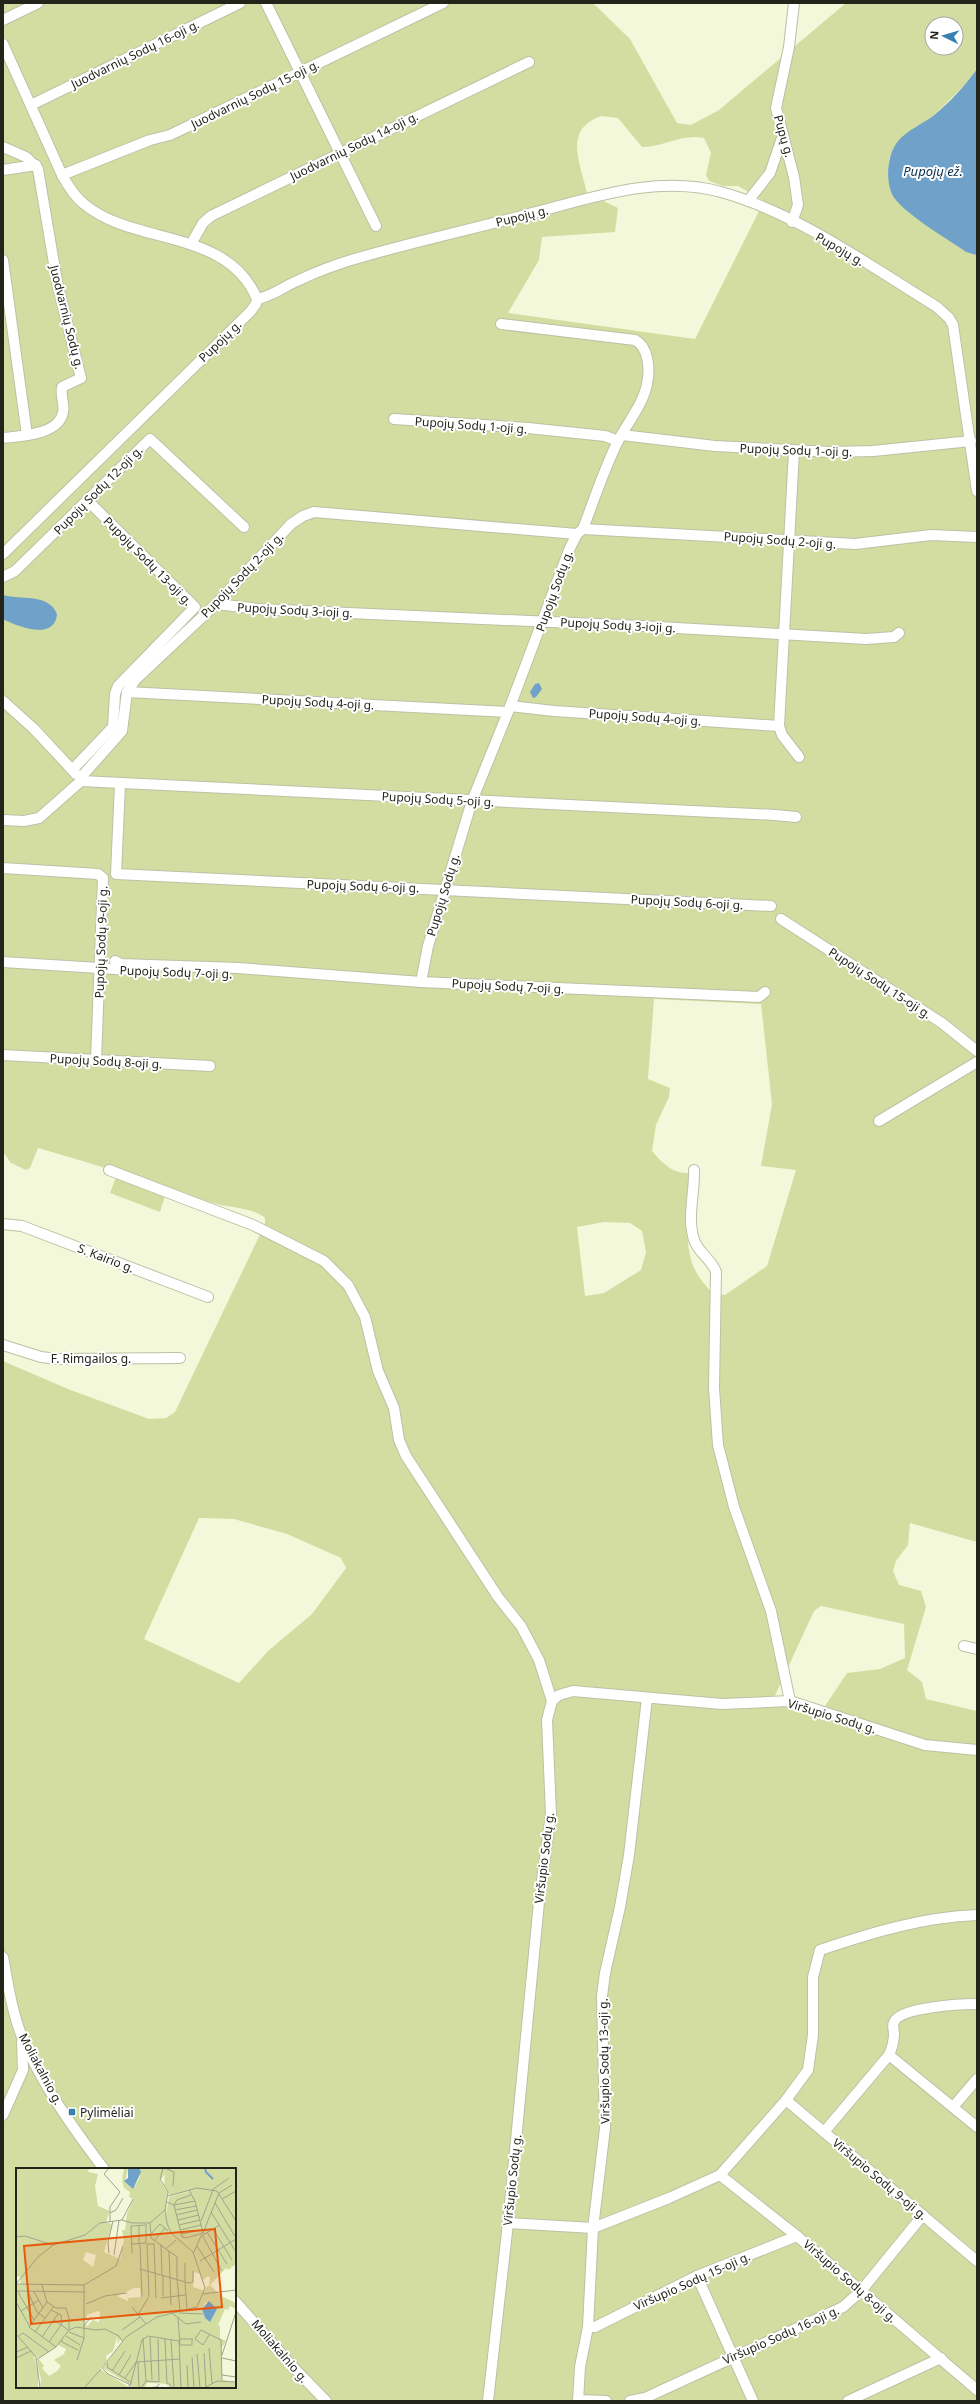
<svg xmlns="http://www.w3.org/2000/svg" width="980" height="2404" font-family="'Noto Sans',sans-serif">
  <style>
    .green { fill: #d4dda1; fill-rule: evenodd }
    .water { fill: #6fa1c9 }
    .lines { fill: none; stroke-linecap: round; stroke-linejoin: round }
    .street-casing { stroke: #bcc1a4; stroke-width: 12 }
    .street { stroke: #fff; stroke-width: 10 }
    .poi-dot { fill: #3780b4; stroke: #fff; stroke-width: 1.5 }
    .labels { text-anchor: middle; dominant-baseline: central; stroke-width: 4; stroke-linejoin: round; paint-order: stroke }
    .street-label { font-size: 12px; fill: #23251a; stroke: #fff }
    .poi-label { font-size: 12px; fill: #23251a; stroke: #fff; text-anchor: start }
    .water-label { font-size: 13px; font-style: italic; fill: #07314c; stroke: #fff }
    .inset-river { fill: none; stroke: #6fa1c9; stroke-width: 2 }
    .inset-road { fill: none; stroke: #a0a48d; stroke-width: 1 }
    .view { fill: #e8590c; fill-opacity: 0.15; stroke: #e8590c; stroke-width: 2 }
    .inset-edge { fill: none; stroke: #23251a; stroke-width: 2 }
  </style>
  <rect width="100%" height="100%" fill="#f3f8da"/>
  <g class="green">
    <path d="M3,3H593L630,39L677,123L691,125L719,110L846,3H977V69L968,82L933,116L898,141L889,159L888,177L894,196L924,223L966,252L977,255V1542L910,1523L908,1545L896,1561L893,1571L899,1585L921,1591L926,1607L907,1670L922,1682L926,1699L977,1711V2401H3V1361L68,1389L149,1419L166,1418L175,1412L265,1224V1218C252,1207 229,1208 213,1203C154,1184 98,1165 38,1148L30,1168L26,1170L11,1163L3,1152ZM932,24H956V48H932ZM601,116L618,118L642,147C663,147 683,133 704,138L711,153L706,175L709,181L723,186H738L764,201L695,339L508,313L539,260L542,237L615,232L618,208L587,193C580,162 563,130 601,116ZM654,999L761,1004L772,1104L761,1166L796,1170L767,1266L725,1295L713,1294C705,1285 696,1275 692,1263C683,1236 690,1202 691,1173C673,1174 664,1165 652,1151L656,1125L669,1097L670,1088L648,1079ZM604,1222L630,1223L642,1231L646,1252L641,1270L604,1293L585,1296L577,1227ZM199,1518L234,1519L287,1534L341,1558L346,1568L312,1614L268,1651L239,1683L144,1639ZM821,1606L904,1624L905,1658L880,1669L847,1673L817,1718L772,1702L814,1611ZM17,2169H235V2387H17Z"/>
    <path d="M116,1177L165,1196L160,1212L110,1193Z"/>
  </g>
  <g class="water">
    <path d="M977,69V255H976L966,252C949,240 903,213 893,196C885,180 887,155 898,141C908,130 922,124 933,116C949,103 965,86 977,69Z"/>
    <path d="M3,595C20,600 49,593 57,614C55,641 18,627 3,619Z"/>
    <path d="M539,683L542,689L536,697L533,698L530,692L535,684Z"/>
  </g>
  <g class="lines">
    <defs>
      <g id="street">
        <path d="M266,3L376,226"/>
        <path d="M3,20L38,3"/>
        <path d="M3,44L62,175C68,186 74,196 84,204C134,246 228,228 257,299"/>
        <path d="M31,105L240,3"/>
        <path d="M3,147L26,157L38,169L58,287L81,378L62,387C60,396 65,404 63,412C59,435 21,436 3,438"/>
        <path d="M3,170L36,165"/>
        <path d="M62,175L150,140L170,135L443,3"/>
        <path d="M748,201L770,173L783,135"/>
        <path d="M792,222L798,205L794,177L776,108L789,47L794,3"/>
        <path d="M191,244L203,223L211,216L529,62"/>
        <path d="M3,260L27,435"/>
        <path d="M394,419L528,428L605,436L618,441"/>
        <path d="M622,435L715,446L831,452L873,451L971,441"/>
        <path d="M794,451L779,726L782,735L799,757"/>
        <path d="M583,529L855,544L931,535L977,537"/>
        <path d="M3,554L250,312L256,304L257,299C272,296 283,287 297,281C318,271 343,262 365,256C418,241 472,229 525,215C589,199 655,174 721,192C797,213 870,266 937,307L949,318L953,325L977,491"/>
        <path d="M3,577L15,571L150,439L244,527"/>
        <path d="M216,604L259,609L642,626L866,639L894,637L899,633"/>
        <path d="M127,692L508,712"/>
        <path d="M3,701L34,729L76,774"/>
        <path d="M510,706L554,711L779,726"/>
        <path d="M73,769L113,727L115,694L118,686L195,607L88,501"/>
        <path d="M81,781L775,815L796,817"/>
        <path d="M120,784L116,874L771,906"/>
        <path d="M3,820L24,821L39,818L81,781L83,775L122,731L127,692L136,679L216,604L291,524L303,516L314,512L577,534"/>
        <path d="M3,868L98,874L103,878L96,1060"/>
        <path d="M781,919L942,1023L977,1051"/>
        <path d="M115,961L121,964L238,968L421,982L759,997L765,992"/>
        <path d="M3,962L131,970"/>
        <path d="M421,982L428,946L472,801L508,712L569,550L577,534L583,529C594,500 604,469 618,441C627,423 643,405 647,384C650,370 649,347 635,340L501,324"/>
        <path d="M3,1055L210,1066"/>
        <path d="M879,1121L977,1062"/>
        <path d="M109,1170L253,1225L324,1261L348,1285L365,1317L378,1371L394,1408L399,1440L406,1456L498,1597L521,1626L539,1660L552,1701"/>
        <path d="M694,1170C695,1192 686,1221 695,1242C700,1254 712,1260 716,1272L714,1388L718,1445L734,1507L771,1611L790,1701"/>
        <path d="M3,1224L22,1226L208,1297"/>
        <path d="M3,1345L41,1357L57,1359L180,1358"/>
        <path d="M964,1646L977,1649"/>
        <path d="M3,1957C8,1984 12,2012 22,2037C42,2085 73,2128 104,2169"/>
        <path d="M889,2055L977,2127"/>
        <path d="M786,2100L977,2261"/>
        <path d="M953,2107L977,2079"/>
        <path d="M3,2115L23,2070L22,2042"/>
        <path d="M824,2132L889,2055C892,2048 894,2042 894,2034C894,2030 892,2026 894,2022C900,2007 962,2004 977,2004"/>
        <path d="M720,2175L797,2236L977,2390"/>
        <path d="M508,2223L593,2228L669,2198L720,2175L786,2100L808,2070L813,2035V1977L820,1950C871,1933 922,1917 977,1915"/>
        <path d="M697,2276L753,2401"/>
        <path d="M235,2301L293,2367L326,2401"/>
        <path d="M588,2327H595L697,2276L797,2236"/>
        <path d="M578,2400L606,2401"/>
        <path d="M488,2401L508,2223L539,1902L551,1814L547,1720L552,1701L559,1695L573,1691L722,1704L790,1701L925,1745L977,1750"/>
        <path d="M578,2401L580,2367L588,2327L593,2228L605,2128L602,1996L605,1973L620,1907L629,1855L647,1698"/>
        <path d="M630,2401L645,2398L843,2307L861,2291L923,2215"/>
        <path d="M848,2401L941,2358"/>
      </g>
    </defs>
    <use href="#street" class="street-casing"/>
    <use href="#street" class="street"/>
  </g>
  <rect class="poi-dot" x="68" y="2108" width="8" height="8" rx="2"/>
  <g class="labels">
    <g class="street-label">
      <text transform="translate(135 54) rotate(-26)">Juodvarnių Sodų 16-oji g.</text>
      <text transform="translate(255 94) rotate(-26)">Juodvarnių Sodų 15-oji g.</text>
      <text transform="translate(784 136) rotate(74)">Pupų g.</text>
      <text transform="translate(354 146) rotate(-26)">Juodvarnių Sodų 14-oji g.</text>
      <text transform="translate(522 216) rotate(-14)">Pupojų g.</text>
      <text transform="translate(840 249) rotate(30)">Pupojų g.</text>
      <text transform="translate(67 317) rotate(76)">Juodvarnių Sodų g.</text>
      <text transform="translate(220 341) rotate(-44)">Pupojų g.</text>
      <text transform="translate(471 425) rotate(4)">Pupojų Sodų 1-oji g.</text>
      <text transform="translate(796 450) rotate(2)">Pupojų Sodų 1-oji g.</text>
      <text transform="translate(98 490) rotate(-45)">Pupojų Sodų 12-oji g.</text>
      <text transform="translate(780 540) rotate(4)">Pupojų Sodų 2-oji g.</text>
      <text transform="translate(148 561) rotate(45)">Pupojų Sodų 13-oji g.</text>
      <text transform="translate(242 575) rotate(-46)">Pupojų Sodų 2-oji g.</text>
      <text transform="translate(554 591) rotate(-70)">Pupojų Sodų g.</text>
      <text transform="translate(295 610) rotate(3)">Pupojų Sodų 3-ioji g.</text>
      <text transform="translate(618 625) rotate(3)">Pupojų Sodų 3-ioji g.</text>
      <text transform="translate(318 702) rotate(3)">Pupojų Sodų 4-oji g.</text>
      <text transform="translate(645 717) rotate(4)">Pupojų Sodų 4-oji g.</text>
      <text transform="translate(438 799) rotate(3)">Pupojų Sodų 5-oji g.</text>
      <text transform="translate(363 886) rotate(2)">Pupojų Sodų 6-oji g.</text>
      <text transform="translate(443 895) rotate(-73)">Pupojų Sodų g.</text>
      <text transform="translate(687 902) rotate(3)">Pupojų Sodų 6-oji g.</text>
      <text transform="translate(101 942) rotate(-88)">Pupojų Sodų 9-oji g.</text>
      <text transform="translate(176 972) rotate(2)">Pupojų Sodų 7-oji g.</text>
      <text transform="translate(880 983) rotate(33)">Pupojų Sodų 15-oji g.</text>
      <text transform="translate(508 986) rotate(3)">Pupojų Sodų 7-oji g.</text>
      <text transform="translate(106 1061) rotate(3)">Pupojų Sodų 8-oji g.</text>
      <text transform="translate(106 1258) rotate(21)">S. Kairio g.</text>
      <text x="91" y="1358">F. Rimgailos g.</text>
      <text transform="translate(832 1716) rotate(17)">Viršupio Sodų g.</text>
      <text transform="translate(544 1858) rotate(-83)">Viršupio Sodų g.</text>
      <text transform="translate(604 2061) rotate(-91)">Viršupio Sodų 13-oji g.</text>
      <text transform="translate(41 2069) rotate(62)">Moliakalnio g.</text>
      <text transform="translate(880 2179) rotate(40)">Viršupio Sodų 9-oji g.</text>
      <text transform="translate(512 2180) rotate(-84)">Viršupio Sodų g.</text>
      <text transform="translate(692 2281) rotate(-24)">Viršupio Sodų 15-oji g.</text>
      <text transform="translate(850 2281) rotate(41)">Viršupio Sodų 8-oji g.</text>
      <text transform="translate(781 2335) rotate(-24)">Viršupio Sodų 16-oji g.</text>
      <text transform="translate(280 2351) rotate(49)">Moliakalnio g.</text>
    </g>
    <g class="poi-label">
      <text x="80" y="2112">Pylimėliai</text>
    </g>
    <g class="water-label">
      <text x="933" y="171">Pupojų ež.</text>
    </g>
  </g>
  <g transform="translate(16 2168)">
    <rect width="220" height="220" fill="#f3f8da"/>
    <path d="M0,0H73L72,4L82,6L79,18L82,38L94,43L90,54L96,56L88,84L104,91L108,72L106,62H109L111,46L117,31L113,29L114,24L108,20L106,12L108,0H112L109,14L117,21L124,9L123,0H220V96L212,102L210,100L194,117L205,128L220,135V141L214,138L212,142L209,141L202,157L204,158V170L210,173L205,181L206,212L220,214V220H154V216L138,215H131L129,220H115V217L87,200L107,173L104,171L102,176L101,169L97,183L90,188L91,193L84,201L114,220H24L25,212L21,193L23,191L28,198L26,200L33,208L41,203L45,198L38,192L48,186L50,181L42,177L24,190L18,188L22,204V220H0V116H4L5,110L0,107ZM149,6L148,17L154,28L186,20L153,29L150,47L151,24L144,13ZM70,84L80,87L77,99L67,92ZM178,104L184,106L187,112L192,108L194,110L193,118L190,119L189,123L177,119ZM118,120H124L125,129L112,130V133L101,128ZM190,134L201,140L194,154L189,150L186,140ZM81,143L84,144L83,154L77,152L71,158L69,156L71,147Z" fill="#d4dda1" fill-rule="evenodd"/>
    <path d="M112,0H123L125,4L117,21L108,13L112,10ZM193,133L201,141L194,154L189,150L186,141Z" fill="#6fa1c9"/>
    <path class="inset-river" d="M189,0L190,4L197,11"/>
    <path class="inset-road" d="M93,0L88,6L104,24L94,39V54M149,0L158,4L157,18M173,22L179,33L187,65M196,22L213,10M203,25L216,17M152,28L181,20L201,23L220,53M206,31L220,23M151,34L158,37L166,69L170,70L187,65M199,35L220,70M158,37L161,32L175,27M158,37L179,33M159,42L180,38M195,44L220,84M94,45L100,42L107,30M160,47L181,42M106,52L117,31M162,52L183,47M185,53L197,22M134,55L135,70L161,89V111M123,57V77M163,57L184,52M197,61L216,92M164,62L185,57M191,64L211,96M187,65L203,25M135,66L144,56L152,63M165,66L186,62M186,67L206,103M0,69L9,68L37,77M138,73L149,60M138,75L140,130M116,76L130,75V56M145,76L146,106M124,77L126,129M181,78L198,104M151,80L160,72M153,83L155,137M178,84L185,68L204,57M93,85L92,74L97,53M116,85L115,58L129,57M98,87L103,52M184,93L220,71M124,101L173,115L177,114V103M147,107V128M161,111L164,143M169,113V95M169,114L171,141M0,116L22,89L37,77L69,67L84,55L106,52L116,55H134L149,42M0,116L68,117V170L61,192M26,117L31,134L40,140H50L53,150V162M68,117L100,98L107,78M0,123L69,124M2,124L18,152M12,124L21,144L29,150M18,124L27,140M187,126L220,122M133,129L131,76H138M145,130L169,127M0,134L14,159M31,134L13,159L40,179M70,136L89,128L111,125M116,139L130,156M35,142L45,147L46,157M5,143L23,132M156,145L170,156L185,154M163,145L187,146M122,147L132,130M162,149L164,177H176V171M38,152L52,162M67,159L75,149M106,162L124,149M19,164L38,138M53,164L68,170M0,166L20,189L24,220M3,168L7,165L33,184M50,168L64,177M26,169L42,146M134,169L136,212M127,170L130,213M149,171L151,216H154V220M163,171H177M179,171L185,162L205,172L206,212M179,171L187,177L193,167M46,172V174L62,182M155,172L158,220M33,174L45,157M193,180L196,215M0,184L12,179M188,185L190,220M181,186L184,220M206,187L220,144M176,189L178,220M0,190L15,183M206,190L220,193M20,192L40,179L53,162L60,159L80,162L89,161L103,168L106,173M121,194L164,191M122,194L123,220M92,195L91,199L116,215M171,197L172,220M96,203L109,183M103,207L115,187M206,207L220,209M109,210L121,193M114,218L126,172L132,168L163,173L165,220M190,219L201,213L220,214M68,220L85,201M114,220L113,216L92,206L86,200L110,169L130,156L141,149L181,139L189,120L177,84L155,65L151,55L149,42L152,24L144,11L147,0M115,220H125L130,213L143,214L142,171M131,220L141,219L143,216"/>
    <path class="view" d="M199,61L206,139L15,156L8,78Z"/>
    <rect width="220" height="220" class="inset-edge"/>
  </g>
  <rect width="980" height="2404" fill="none" stroke="#23251a" stroke-width="8"/>
  <g transform="translate(944 36) rotate(275)"><circle r="19" fill="#ffffff" stroke="#a7a8a3"/>
  <path d="M0-3L7 15L0 10L-7 15Z" fill="#3780b4"/>
  <text y="-6" font-size="11" font-weight="bold" text-anchor="middle" fill="#23251a">N</text>
  </g>
</svg>
